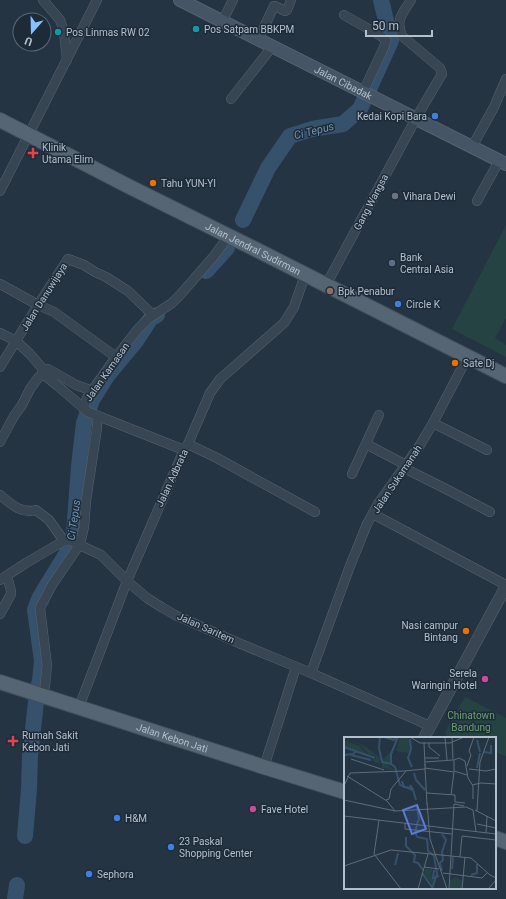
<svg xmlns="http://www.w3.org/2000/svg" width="506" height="899" font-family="Roboto,sans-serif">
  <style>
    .green { fill: #264344 }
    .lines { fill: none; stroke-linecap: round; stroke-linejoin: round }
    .river { stroke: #36516c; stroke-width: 16 }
    .minor-casing { stroke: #566370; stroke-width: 10 }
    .tertiary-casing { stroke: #566370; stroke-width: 12 }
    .secondary-casing { stroke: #566370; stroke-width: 14 }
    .primary-casing { stroke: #424f5c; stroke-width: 16 }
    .minor { stroke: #384653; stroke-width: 9 }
    .tertiary { stroke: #384653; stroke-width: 11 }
    .secondary { stroke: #465566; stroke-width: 12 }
    .primary { stroke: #566573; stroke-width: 14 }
    .culture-dot { fill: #0f9aa8; stroke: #1d2b38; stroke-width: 1.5 }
    .shop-dot { fill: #3f7fe0; stroke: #1d2b38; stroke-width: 1.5 }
    .health-dot { fill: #e0444e; stroke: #1d2b38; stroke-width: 1.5 }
    .food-dot { fill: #e8710a; stroke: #1d2b38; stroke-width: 1.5 }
    .worship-dot { fill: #6b7280; stroke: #1d2b38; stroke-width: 1.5 }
    .service-dot { fill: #5c6f8a; stroke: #1d2b38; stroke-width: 1.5 }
    .education-dot { fill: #8d6e63; stroke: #1d2b38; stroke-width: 1.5 }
    .hotel-dot { fill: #d1479c; stroke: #1d2b38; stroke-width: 1.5 }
    .labels { text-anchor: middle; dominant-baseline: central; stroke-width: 3; stroke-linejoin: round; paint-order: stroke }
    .poi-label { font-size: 10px; fill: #b5c0cd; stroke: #1d2b38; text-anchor: start }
    .street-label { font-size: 10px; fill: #b5c0cd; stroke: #1d2b38 }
    .park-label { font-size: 10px; fill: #6aa071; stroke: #1d2b38 }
    .water-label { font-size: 11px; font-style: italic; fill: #7294b2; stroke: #1d2b38 }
    .inset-river { fill: none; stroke: #36516c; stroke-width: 2 }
    .inset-road { fill: none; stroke: #5e6c7a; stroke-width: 1 }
    .view { fill: #5a7cd4; fill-opacity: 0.15; stroke: #5a7cd4; stroke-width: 2 }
    .inset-edge { fill: none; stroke: #b5c0cd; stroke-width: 2 }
  </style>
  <rect width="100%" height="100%" fill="#243443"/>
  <g class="green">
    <path d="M506,225V318L495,338L506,345V357L452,329Z"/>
    <path d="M465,697L506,718V756L495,752V738H452L445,735L448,727Z"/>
  </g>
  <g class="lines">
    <g class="river">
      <path d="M243,220L268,168L290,136L312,129L343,124L360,109L391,41L381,0"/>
      <path d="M206,271L227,248"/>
      <path d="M25,836L29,789L30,756L37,693L40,680L42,661L35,610L37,604L40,597L70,548L74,534L79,466L84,423L92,400L107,376L136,341L151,318L157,315"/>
      <path d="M15,899L17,885"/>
    </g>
    <defs>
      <g id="minor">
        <path d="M43,0L60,20L64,32L67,60"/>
        <path d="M344,15L381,36L386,40L384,47L363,92"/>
        <path d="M222,22L233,0"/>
        <path d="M258,40L274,6H275L285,11L287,10L291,0"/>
        <path d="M231,99L272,47"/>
        <path d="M472,147L494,107L506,79"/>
        <path d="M0,191L97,0"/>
        <path d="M477,201L499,161"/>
        <path d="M0,284L38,305L45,308L54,312L116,357"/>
        <path d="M326,285L419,113L442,74L440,68L402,36C395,20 403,13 411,0"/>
        <path d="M0,333L16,341L30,354L42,368L43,374L58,386L88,412L184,450"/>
        <path d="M0,367L38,305L68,259L84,265L95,272L106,277L128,291L153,315"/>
        <path d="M83,408L87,398L116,357L138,329L148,319L172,303L180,295L214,256L225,241L227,235"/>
        <path d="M433,423L487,450"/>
        <path d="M0,442L14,416L22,405L30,389L38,378L48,369L57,374L76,385L93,391"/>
        <path d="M188,444L217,458L315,512"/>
        <path d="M366,444L406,465"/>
        <path d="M404,468L444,488L490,512"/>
        <path d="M352,474L379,415"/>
        <path d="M0,495C11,504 21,514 36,510L49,520L64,541"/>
        <path d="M373,514L506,585"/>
        <path d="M0,580L26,563L55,546L64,541H71L101,555L127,581L147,598L163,608L175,615L241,644L311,673L430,726"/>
        <path d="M0,614L11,594V591L7,576"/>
        <path d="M311,673L350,566L367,524L378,504L420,445L433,423L468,356"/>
        <path d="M44,696L47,665L40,608L52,585L80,544L84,527L86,501L97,428V416"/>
        <path d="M79,707L127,581L184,450L188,444L210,393L220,379L284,323L294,307L305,275"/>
        <path d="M264,767L296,667"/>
      </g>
      <path id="tertiary" d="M424,738L506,586"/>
      <g id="secondary">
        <path id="s1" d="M180,0L506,164"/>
      </g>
      <g id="primary">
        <path id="s2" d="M0,120L130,187L259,251L506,376"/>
        <path id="s3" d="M0,682L264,767L345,792"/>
        <path d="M495,838L506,842"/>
      </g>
    </defs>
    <use href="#minor" class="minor-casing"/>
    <use href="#tertiary" class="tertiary-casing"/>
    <use href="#secondary" class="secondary-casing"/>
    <use href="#primary" class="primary-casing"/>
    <use href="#minor" class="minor"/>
    <use href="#tertiary" class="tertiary"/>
    <use href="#secondary" class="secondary"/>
    <use href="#primary" class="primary"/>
  </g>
  <g class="culture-dot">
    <circle cx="196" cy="29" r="4"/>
    <circle cx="58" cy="32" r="4"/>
  </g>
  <g class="shop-dot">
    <circle cx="435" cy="116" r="4"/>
    <circle cx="398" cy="304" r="4"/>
    <circle cx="117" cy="818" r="4"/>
    <circle cx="171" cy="847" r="4"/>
    <circle cx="89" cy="874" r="4"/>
  </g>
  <g class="health-dot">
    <path d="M31 147h4v4h4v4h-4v4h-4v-4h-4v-4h4z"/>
    <path d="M11 735h4v4h4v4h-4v4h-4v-4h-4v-4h4z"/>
  </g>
  <g class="food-dot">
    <circle cx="153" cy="183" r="4"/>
    <circle cx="455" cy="363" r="4"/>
    <circle cx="466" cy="631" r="4"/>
  </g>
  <circle class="worship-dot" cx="395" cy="196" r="4"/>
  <circle class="service-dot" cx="392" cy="263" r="4"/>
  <circle class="education-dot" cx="330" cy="291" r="4"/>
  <g class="hotel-dot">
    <circle cx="485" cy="679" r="4"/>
    <circle cx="253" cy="809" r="4"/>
  </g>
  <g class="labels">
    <g class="poi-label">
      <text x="204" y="29">Pos Satpam BBKPM</text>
      <text x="66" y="32">Pos Linmas RW 02</text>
      <text x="427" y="116" text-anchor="end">Kedai Kopi Bara</text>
      <text x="42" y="147">Klinik<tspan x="42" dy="12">Utama Elim</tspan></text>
      <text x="161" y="183">Tahu YUN-YI</text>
      <text x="403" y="196">Vihara Dewi</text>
      <text x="400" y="257">Bank<tspan x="400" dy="12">Central Asia</tspan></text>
      <text x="338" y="291">Bpk Penabur</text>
      <text x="406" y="304">Circle K</text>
      <text x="463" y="363">Sate Dj</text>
      <text x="458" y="625" text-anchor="end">Nasi campur<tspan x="458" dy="12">Bintang</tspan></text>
      <text x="477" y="673" text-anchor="end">Serela<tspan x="477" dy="12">Waringin Hotel</tspan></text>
      <text x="22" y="735">Rumah Sakit<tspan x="22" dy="12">Kebon Jati</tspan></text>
      <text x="261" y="809">Fave Hotel</text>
      <text x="125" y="818">H&amp;M</text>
      <text x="179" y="841">23 Paskal<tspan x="179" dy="12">Shopping Center</tspan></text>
      <text x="97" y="874">Sephora</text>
    </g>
    <g class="street-label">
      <text stroke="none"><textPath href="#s1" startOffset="183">Jalan Cibadak</textPath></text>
      <text transform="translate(371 202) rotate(-62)">Gang Wangsa</text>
      <text stroke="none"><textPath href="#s2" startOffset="284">Jalan Jendral Sudirman</textPath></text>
      <text transform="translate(44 297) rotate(-58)">Jalan Danuwijaya</text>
      <text transform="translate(107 372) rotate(-55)">Jalan Kamasan</text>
      <text transform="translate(172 478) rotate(-65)">Jalan Adbrata</text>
      <text transform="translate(397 479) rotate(-56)">Jalan Sukamanah</text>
      <text transform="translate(206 628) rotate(24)">Jalan Saritem</text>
      <text stroke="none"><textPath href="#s3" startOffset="181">Jalan Kebon Jati</textPath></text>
    </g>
    <g class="park-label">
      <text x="471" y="715">Chinatown<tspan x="471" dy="12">Bandung</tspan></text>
    </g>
    <g class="water-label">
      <text transform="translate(314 131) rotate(-14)">Ci Tepus</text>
      <text transform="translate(74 520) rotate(-82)">Ci Tepus</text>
    </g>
  </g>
  <g transform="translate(344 737)">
    <rect width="152" height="152" fill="#243443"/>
    <path d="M56,0L67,2L66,16L52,14ZM0,1L17,7L26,13L35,20L36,27L27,23L32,22V19L24,17L17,8ZM0,3L16,9L22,17L0,9ZM47,14L48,25L43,27L50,33L38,31V23ZM81,132H88L87,140L91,141L89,148L80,137ZM112,140L118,144V152H105L106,143Z" fill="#264344"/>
    <path class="inset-river" d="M36,0L35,11L38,25L47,27V17L54,0M40,0L50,3L52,0M66,2L67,12L64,21L68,30M133,3L136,15M0,10L31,21M140,15L147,16V8M0,18L9,17L12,14M7,18L27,23M47,27L51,30L56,48L69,53L72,63M133,31L136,16M70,36L72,43L81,53M58,44L60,50L68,51L66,48M73,69L75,82L73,87M73,88L71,95L73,100M62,100V109L71,118L70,125L74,126L79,133M73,100L83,102L84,114L90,119L93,137L88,152M51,128L54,116M108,132L109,120M90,133L89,141L95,139M98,134L96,126L99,123L98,115L102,103L98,97M78,136L88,150M127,138L133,136V127"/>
    <path class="inset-road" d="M66,0L76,6H106L120,0M101,0L103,23M108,0L109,23M80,5L81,29M85,6V10L96,19M81,21H95M7,22L40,33M81,25L109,23M123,29L127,18L125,14L130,0M125,32L142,34L152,32M110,34V23L115,21L121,24L124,41L129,49V62M110,34L123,38M3,39L43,64L51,74M128,48L137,46L152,47M0,49L6,36L60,34L81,32V27M83,56L111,58V65L121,66M107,58L110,35M0,63L51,74L122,70L129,73L132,95M42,63L45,62L47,52L62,34M83,66L86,102L103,152M83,67L81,31L110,35M131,73L152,84M133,74L136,25L145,0M141,78L143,80L142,96M0,79L152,97M35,83L30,117L57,152M61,86V92L108,97M133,87L152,91M116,120L118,99L152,103M0,129L47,113L127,121L146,138L152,141M80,130L95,132M99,136L138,141L143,136M74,152L84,117M105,152L110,67L120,69M118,152L121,120M144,152L152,143"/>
    <path class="view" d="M73,68L82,92L68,97L59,73Z"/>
    <rect width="152" height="152" class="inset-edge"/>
  </g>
  <g transform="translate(32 32) rotate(200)"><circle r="19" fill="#1d2b38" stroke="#5a6774"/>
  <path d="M0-3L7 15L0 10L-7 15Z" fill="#88c1ff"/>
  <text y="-6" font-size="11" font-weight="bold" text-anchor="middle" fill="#b5c0cd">U</text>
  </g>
  <path d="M366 30v6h66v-6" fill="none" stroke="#b5c0cd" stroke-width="2"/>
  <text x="372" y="30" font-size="12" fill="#b5c0cd" stroke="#1d2b38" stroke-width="3" paint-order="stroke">50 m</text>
</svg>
